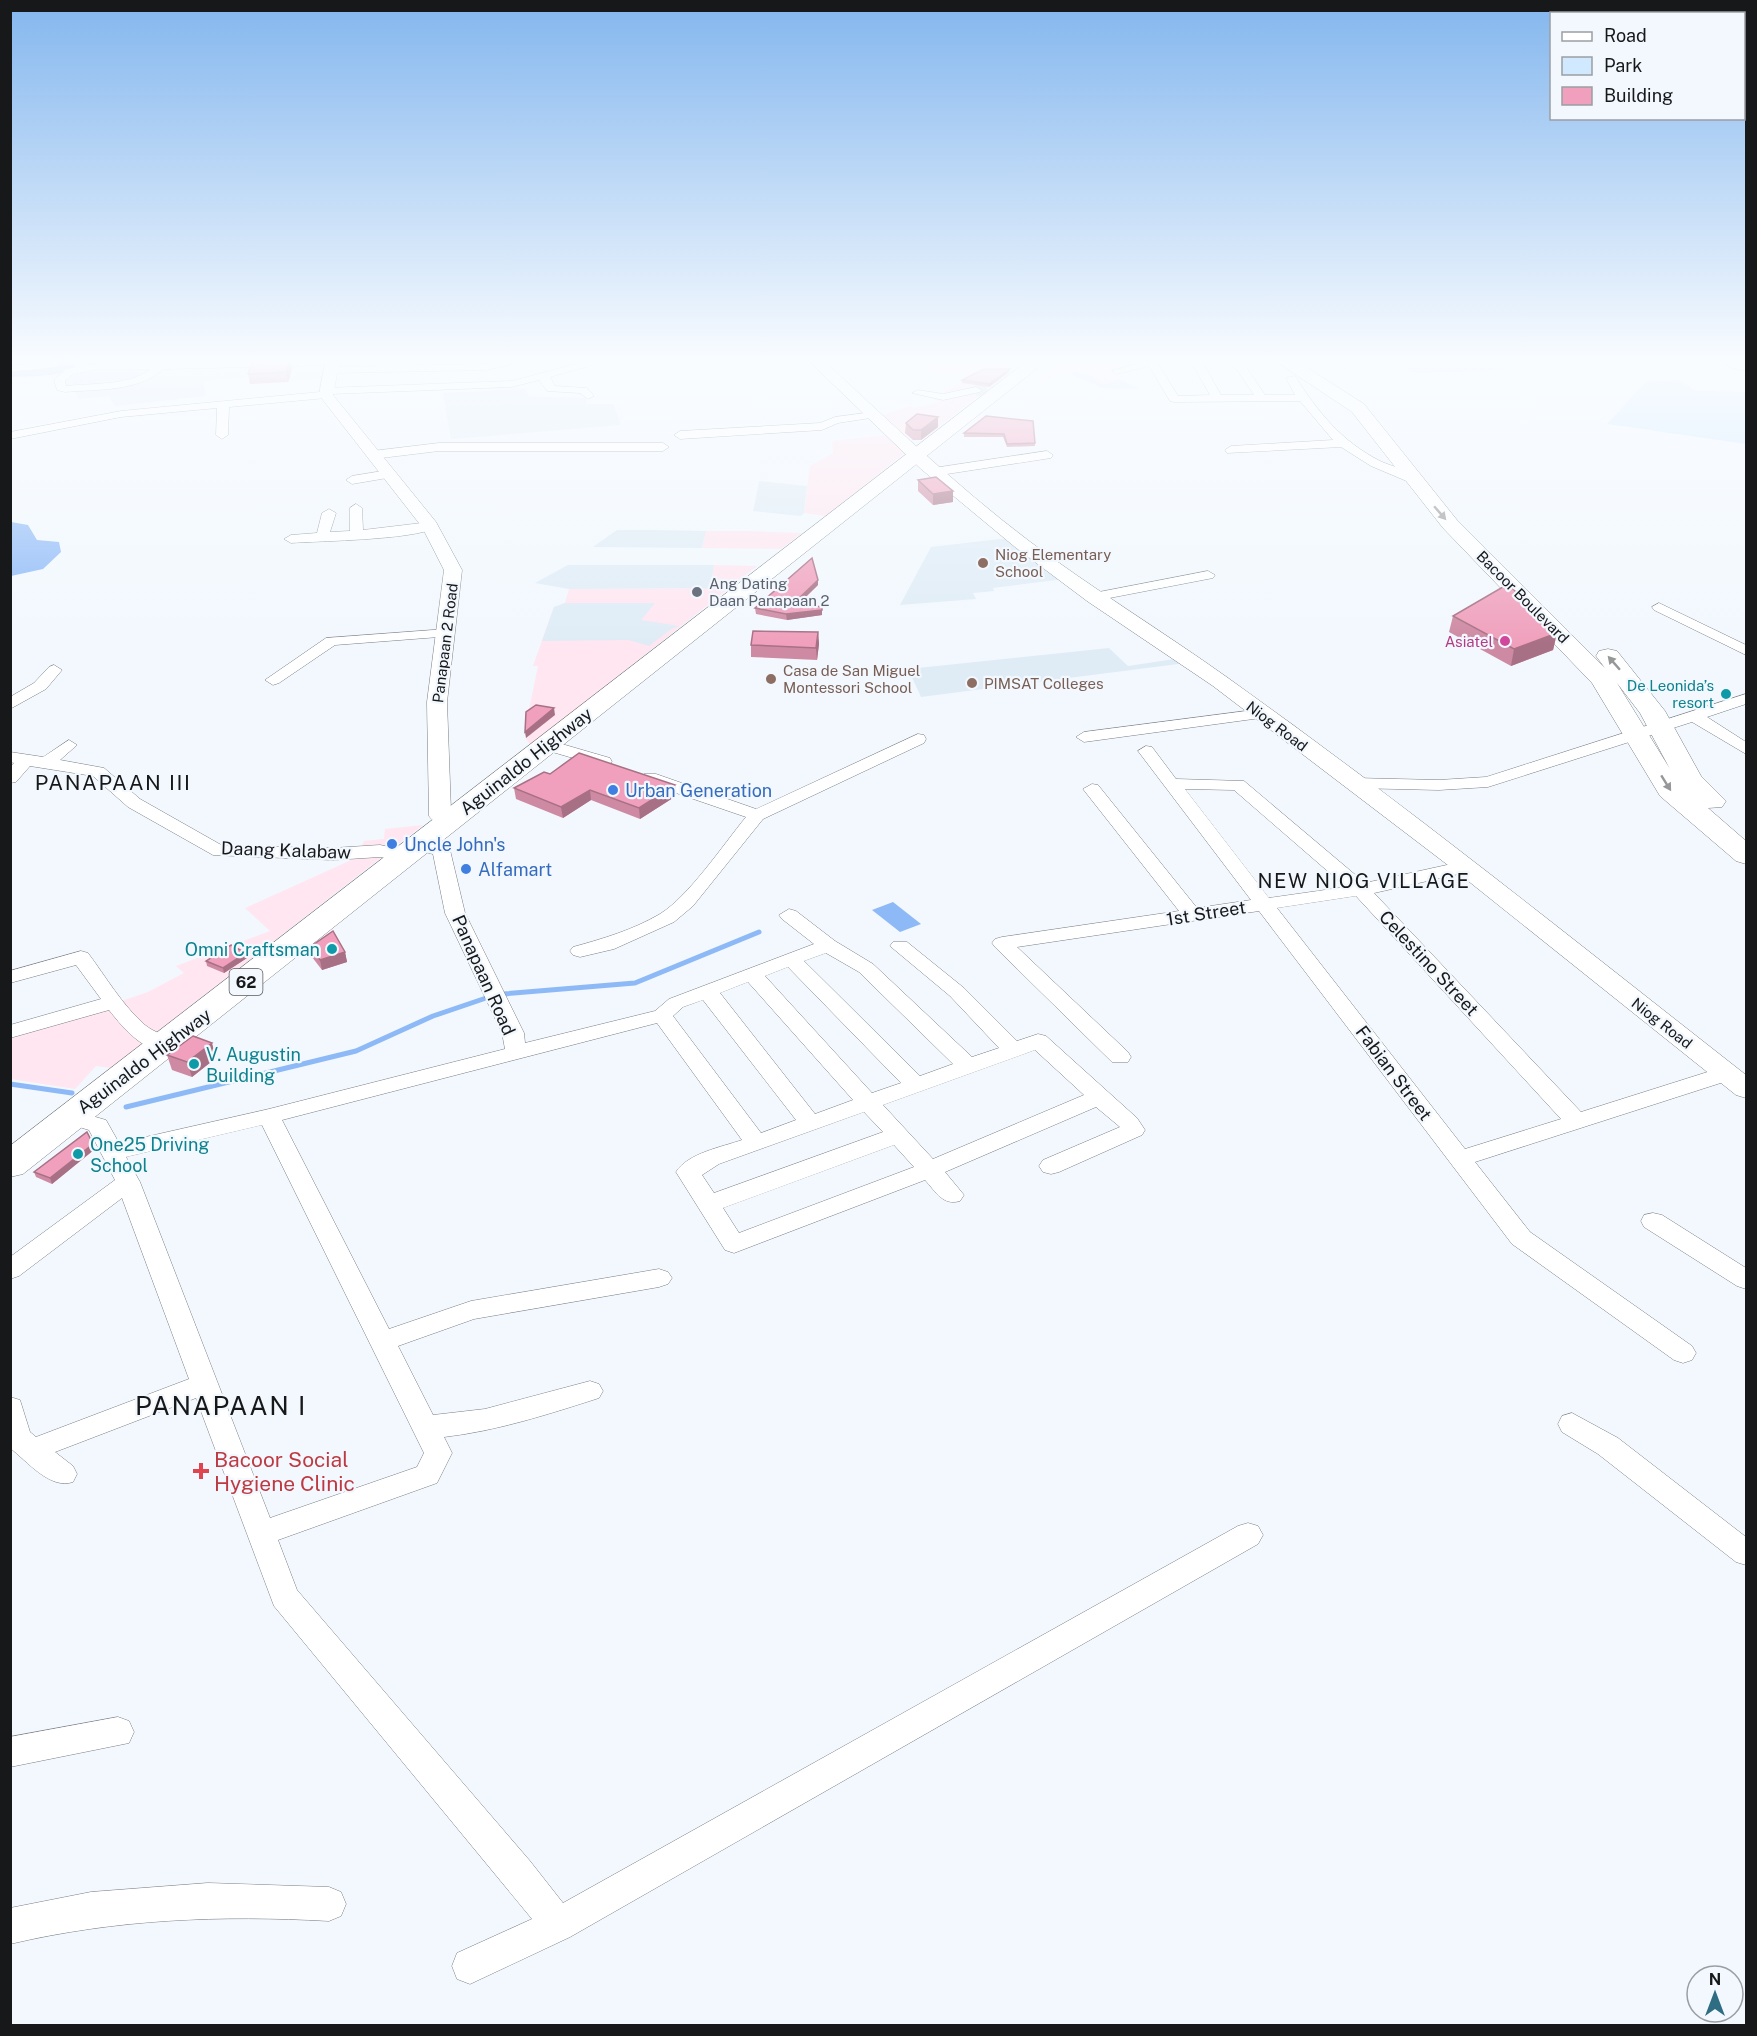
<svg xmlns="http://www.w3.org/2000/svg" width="1757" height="2036" font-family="'Public Sans',sans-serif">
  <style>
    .commercial { fill: #ffe6f0 }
    .built { fill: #dfecf6 }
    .green { fill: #d1e9fe }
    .water { fill: #8db9f7 }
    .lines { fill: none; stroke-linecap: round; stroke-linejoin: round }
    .stream { stroke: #8db9f7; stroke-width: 5 }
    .river { fill: #8db9f7; fill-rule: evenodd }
    .minor-tunnel { stroke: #d1d6dc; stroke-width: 12; stroke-dasharray: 12 6; stroke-linecap: butt }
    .minor-casing { stroke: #797f84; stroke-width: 1 }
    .tertiary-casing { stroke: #797f84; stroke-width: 1 }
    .primary-casing { stroke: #797f84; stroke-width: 1 }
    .trunk-casing { stroke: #797f84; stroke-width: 1 }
    .minor { fill: #fff; fill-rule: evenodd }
    .tertiary { fill: #fff; fill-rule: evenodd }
    .primary { fill: #fff; fill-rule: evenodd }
    .trunk { fill: #fff; fill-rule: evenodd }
    .wall { fill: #ce8aa2 }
    .shaded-wall { fill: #a87084 }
    .building { fill: #f0a0bc; stroke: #a87084; stroke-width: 1.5 }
    .oneway { fill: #969798 }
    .education-dot { fill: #8d6e63; stroke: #f2f8fe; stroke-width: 2 }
    .worship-dot { fill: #6b7280; stroke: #f2f8fe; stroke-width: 2 }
    .hotel-dot { fill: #d1479c; stroke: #f2f8fe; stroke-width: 2 }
    .culture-dot { fill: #0f9aa8; stroke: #f2f8fe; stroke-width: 2 }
    .shop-dot { fill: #3f7fe0; stroke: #f2f8fe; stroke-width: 2 }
    .health-dot { fill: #e0444e; stroke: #f2f8fe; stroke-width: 2 }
    .labels { text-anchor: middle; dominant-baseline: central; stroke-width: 4.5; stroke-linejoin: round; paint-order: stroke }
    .far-education-label { font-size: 15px; fill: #785e54; stroke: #f2f8fe; text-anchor: start }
    .far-worship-label { font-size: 15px; fill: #5b616d; stroke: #f2f8fe; text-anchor: start }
    .far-street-label { font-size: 15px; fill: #16181a; stroke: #f2f8fe }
    .far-hotel-label { font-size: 15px; fill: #b23c85; stroke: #f2f8fe; text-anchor: end }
    .far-culture-label { font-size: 15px; fill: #0d838f; stroke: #f2f8fe; text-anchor: end }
    .shield { fill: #f2f8fe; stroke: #585b5e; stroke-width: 1.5 }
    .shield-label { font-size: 16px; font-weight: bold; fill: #16181a }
    .street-label { font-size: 18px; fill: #16181a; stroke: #f2f8fe }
    .shop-label { font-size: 18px; fill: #366cbe; stroke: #f2f8fe; text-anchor: start }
    .culture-label { font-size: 18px; fill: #0d838f; stroke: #f2f8fe; text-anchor: start }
    .neighbourhood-label { font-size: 20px; letter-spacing: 1.5px; fill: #16181a; stroke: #f2f8fe }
    .quarter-label { font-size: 21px; letter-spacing: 1.5px; fill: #16181a; stroke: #f2f8fe }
    .near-health-label { font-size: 21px; fill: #be3a42; stroke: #f2f8fe; text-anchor: start }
    .near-quarter-label { font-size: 26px; letter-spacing: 1.5px; fill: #16181a; stroke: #f2f8fe }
  </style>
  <rect width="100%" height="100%" fill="#f2f8fe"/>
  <g class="commercial">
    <path d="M1062,358H1135L1109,370L1126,376L1117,382L1103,384L1091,376L1074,371L1053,377L1057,379L1042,382L1037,379Z"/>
    <path d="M1023,362L921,440H914L880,416L910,406L915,408L940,402L934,399L967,379L960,373L940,376L912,363Z"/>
    <path d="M888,435L906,452L825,516L804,513L810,466L833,453L832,441Z"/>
    <path d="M706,531H749L802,533L781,549L702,548Z"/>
    <path d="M714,565L757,566L531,745L526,739L527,719L538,666H533L554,607L565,603L569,589L710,588Z"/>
    <path d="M423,825L111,1068L96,1066L75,1089L11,1079L10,1039L148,992L184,973L176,966L270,931L245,908L358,857L364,841L384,839L385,829Z"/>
  </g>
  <g class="built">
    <path d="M158,361V366L217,363V368L325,364L322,379L250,384L252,377L203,381L206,396L115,406L109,396L79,399L74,390L58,389L55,375L69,369Z"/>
    <path d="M525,389L529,397L586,398V404H613L621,425L451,439L443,393Z"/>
    <path d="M759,481L807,486L804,513L801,516L753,511Z"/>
    <path d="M617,530H648L706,531L702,548L593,547Z"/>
    <path d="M1009,538L1064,579L993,588L994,591L973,593L976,599L900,605L931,547Z"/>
    <path d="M568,565H714L710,588L569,589L535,583Z"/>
    <path d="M565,603H655L641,620L679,626L671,629L649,646L629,640L542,641L554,607Z"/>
    <path d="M1109,648L1128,666L1181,658L1186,663L921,697L908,669Z"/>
  </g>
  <g class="green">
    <path d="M889,358H1025L1021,361H888Z"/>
    <path d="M1313,358H1484L1502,371L1414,373L1403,366L1331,370Z"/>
    <path d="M139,367L140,377L74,384L73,374Z"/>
    <path d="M1074,371L1091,376L1103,384L1120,380L1140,389L1103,388L1070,374Z"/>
    <path d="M1680,380L1695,391L1746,392V444L1607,424L1646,382Z"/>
  </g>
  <g class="water">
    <path d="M11,522L28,525L37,540L59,542L61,552L43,569L11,576Z"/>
    <path d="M893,902L921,924L900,932L872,910Z"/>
  </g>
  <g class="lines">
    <g class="stream">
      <path d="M503,994L635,983L759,932"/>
      <path d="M10,1084L72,1093"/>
      <path d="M126,1107L356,1051L433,1016L489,997"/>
    </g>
    <path class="river" d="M65,358H83C67,380 34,375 10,377V367L54,364Z"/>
    <path class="minor-tunnel" d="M976,390L987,389"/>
    <defs>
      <g id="minor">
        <path d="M53,358H65L56,367L10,372V366L49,362Z"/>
        <path d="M517,358H542L486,370L332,373L327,370L332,367L486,364Z"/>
        <path d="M598,358H617L550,377L555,386L587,388L594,396L588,399L580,393L547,391L539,380L512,387L331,394L326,398L229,407L228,435L222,439L216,435L217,408L121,417L10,439V432L121,411L320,392L325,388L512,381Z"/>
        <path d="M1156,358H1175L1158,364L1178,396L1210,395L1189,358H1200L1221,395H1254L1229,358H1240L1265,395H1295L1286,378L1295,376C1318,412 1341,441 1380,461C1393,467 1413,471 1422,481L1416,485L1371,466L1341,447L1227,453L1225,450L1231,446L1333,440L1300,401L1174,402L1170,401L1149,366L1117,374L1112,371Z"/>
        <path d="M1722,358H1733L1737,363L1746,365V371L1729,367Z"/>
        <path d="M333,360L337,361V365L163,369C138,392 98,389 65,392L57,390L54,380L66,369L100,363ZM100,369H150C130,386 92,383 66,386L65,381L73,374Z"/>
        <path d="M976,387L982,390L980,392L943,400L912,393L918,390L943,394Z"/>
        <path d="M873,412L879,415L877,417L838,423L822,430L680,439L674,435L680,431L820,423L835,417Z"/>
        <path d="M439,443H663L669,447L663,451H439L373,459L367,455L373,451Z"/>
        <path d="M1047,451L1053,455L1051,458L934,476L928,472L934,468Z"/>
        <path d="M389,470L393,471V477L352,484L346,480L352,476Z"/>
        <path d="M356,504L362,508L363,530L430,522L437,526C423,540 316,541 291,543L284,539L291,535L317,533L322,513L329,509L336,513L330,532L350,531V508Z"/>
        <path d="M1208,571L1215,575L1213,578L1094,601L1087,597L1094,593Z"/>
        <path d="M1659,603L1746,645V655L1654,610L1652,607Z"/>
        <path d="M447,629L452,630L454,633L452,636L335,645L279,683L273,685L265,680L326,638Z"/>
        <path d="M54,665L62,670L46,689L10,709V697L34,683L49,667Z"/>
        <path d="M1746,694V704L1707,717L1746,742V754L1692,722L1488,787L1439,790L1354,788L1345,783L1354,778L1439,780L1486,777Z"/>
        <path d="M1262,709L1270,714L1268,717L1084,742L1076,737L1084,732Z"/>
        <path d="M918,734L924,735L926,739L924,743L763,819L693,906L674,922L614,949L580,957L573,955L570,951L573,947C602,939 633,930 660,914C689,896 723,845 746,817L644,782L641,778L644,774H656L756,809Z"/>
        <path d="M69,740L77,745L60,760L104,768L140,799L223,846L333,848L380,845L413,852L415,856L406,862L380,857L333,860L213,855L128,807L93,776L30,766L16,782L10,783V767L14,763L10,762V752L43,757Z"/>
        <path d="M548,740L610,758L612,762L604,767L542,749L540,745Z"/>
        <path d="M1146,746L1152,747L1176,779L1244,781L1365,883L1465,861L1472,863L1474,867L1472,871L1374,893L1581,1112L1717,1069H1733L1736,1074L1733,1079L1475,1162L1530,1232L1692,1346L1696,1353L1692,1360L1683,1363L1674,1360L1512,1244L1259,911L1017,947L1128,1052L1131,1057L1128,1062H1112L995,947L992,943L995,939L1002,937L1179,911L1083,789L1092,784L1098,785L1197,908L1251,900L1138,751ZM1185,789L1234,790L1346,887L1269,898ZM1356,896L1561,1119L1465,1149L1277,908Z"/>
        <path d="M419,840L447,846L450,850L465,913L524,1033L525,1043L655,1011L669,999L814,944L782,919L779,915L789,909L796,911L835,941L873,964L972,1057L999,1048L950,996L890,946L893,942H907L964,988L1017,1041L1038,1034L1046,1036L1137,1118L1145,1130L1142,1135L1059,1172L1051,1174L1043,1172L1039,1166L1043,1160L1120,1127L1096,1107L945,1172L964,1195L960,1201C943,1206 936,1192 925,1180L734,1253L725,1250L676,1172C688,1153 722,1147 742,1140L657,1023L282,1120L389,1329L471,1301L659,1269L668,1272L672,1278L668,1284L659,1287L474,1319L398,1346L433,1415L485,1409L590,1381L599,1384L603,1391L599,1398C549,1414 497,1431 444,1437L452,1453L437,1483L278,1540L297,1590L530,1861L563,1903L1238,1526L1248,1523L1258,1526L1263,1535L1258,1544L570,1937L470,1984L457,1979L452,1966L457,1953L532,1919L274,1606L196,1398L55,1452L73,1466L77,1474L73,1482C50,1490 27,1461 10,1448V1397L20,1400L30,1432L36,1437L189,1379L122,1198L19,1276L10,1279V1257L115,1180L89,1130L63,1122L60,1117L63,1112L71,1110L106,1120L119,1143L269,1109L505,1049L502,1033L445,913L433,854L413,849L410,845ZM826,953L859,972L953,1064L920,1076L804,961ZM788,967L901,1083L872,1093L765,976ZM748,982L853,1100L815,1114L720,993ZM703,1000L796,1120L761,1133L673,1016L683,1007ZM1035,1050L1084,1095L933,1159L883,1105ZM864,1112L883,1132L714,1193L702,1175L719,1164ZM262,1125L424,1453L417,1467L270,1518L140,1182L126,1157ZM894,1145L914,1167L739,1233L723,1208Z"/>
        <path d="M81,951L88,953C106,977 122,1005 145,1025C154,1033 171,1036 177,1045L174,1050C147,1057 124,1029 109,1010L10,1038V1025L101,999L76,965L10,983V971Z"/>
        <path d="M1653,1213L1662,1215L1746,1268V1289L1737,1286L1644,1227L1641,1221L1644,1215Z"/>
        <path d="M1572,1413L1618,1438L1746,1537V1565L1736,1562L1598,1454L1562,1432L1558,1424L1562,1416Z"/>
        <path d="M118,1717L129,1721L134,1732L129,1743L10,1767V1737Z"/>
        <path d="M208,1883L329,1887L341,1892L346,1904L341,1916L329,1921C220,1915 117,1919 10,1944V1908L91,1892Z"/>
      </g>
      <g id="tertiary">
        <path d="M326,358H340L333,395L436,522L462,570L447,702L451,812L459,815L462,820L459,825C449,827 435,825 429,816L427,702L444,570L422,527L319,395Z"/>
        <path d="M806,358H821C889,421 955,485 1029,541C1093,589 1162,631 1228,678C1405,804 1575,941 1746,1075V1098L1736,1095L1457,872L1213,686L1087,601L1015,547L921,469Z"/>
      </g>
      <path id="primary" d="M1271,358H1292L1364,404L1457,520L1605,668L1596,656L1599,651L1608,649L1617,651L1665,711L1701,776L1726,801L1722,807L1708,808L1746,841V864L1736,861L1660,796L1592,683L1443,528L1352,412ZM1617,683L1640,713L1670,769Z"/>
      <path id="trunk" d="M1031,358H1050L23,1174L10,1177V1146Z"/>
    </defs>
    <use href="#minor" class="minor-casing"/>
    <use href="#tertiary" class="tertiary-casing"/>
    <use href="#primary" class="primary-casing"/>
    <use href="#trunk" class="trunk-casing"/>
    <use href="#minor" class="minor"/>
    <use href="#tertiary" class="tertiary"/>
    <use href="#primary" class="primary"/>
    <use href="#trunk" class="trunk"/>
  </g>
  <g class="wall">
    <path d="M290,359L292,369L288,382L250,384L248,374Z"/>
    <path d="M1010,369L1009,372L989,387L962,383V380Z"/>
    <path d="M986,416L1035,443V446L1007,447L1003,437H964V433Z"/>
    <path d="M906,423L938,427L921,440H913L905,433Z"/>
    <path d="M918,480L953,491V502L933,505L918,491Z"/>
    <path d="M818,585L800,603L822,607V615L787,620L756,614L755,608Z"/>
    <path d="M1453,616L1557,633L1553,650L1511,666L1449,632Z"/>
    <path d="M818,632L819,644L817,660L751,657V645Z"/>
    <path d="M550,774L675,785L676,796L640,819L591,800L563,818L516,799L514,788Z"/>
    <path d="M310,947L345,952L347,962L322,970L312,957Z"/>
    <path d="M246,953L247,958L224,973L207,966L206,961Z"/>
    <path d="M167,1055L216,1058L192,1077L172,1070Z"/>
    <path d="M95,1149L52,1184L36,1177L34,1172Z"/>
  </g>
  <g class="shaded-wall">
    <path d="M290,359L292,369L288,382L286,372Z"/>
    <path d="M1010,369L1009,372L989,387V384Z"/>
    <path d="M938,417V427L921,440V430Z"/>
    <path d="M953,491V502L933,505V494Z"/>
    <path d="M818,580V585L795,607V602Z"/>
    <path d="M822,610V615L787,620L786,614Z"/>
    <path d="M818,632L819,644L817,660L816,648Z"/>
    <path d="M1557,633L1553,650L1511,666L1514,649Z"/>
    <path d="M554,708L555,715L526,738L525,732Z"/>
    <path d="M675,785L676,796L640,819L639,808Z"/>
    <path d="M590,790L591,800L563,818L561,807Z"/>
    <path d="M345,952L347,962L322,970L320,960Z"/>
    <path d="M246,953L247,958L224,973L223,968Z"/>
    <path d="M212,1043L216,1058L192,1077L187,1062Z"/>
    <path d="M93,1144L95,1149L52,1184L50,1178Z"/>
  </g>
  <g class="building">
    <path d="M290,359L286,372L248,374L253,360Z"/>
    <path d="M984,369H1010L989,384L962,380Z"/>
    <path d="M917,414L938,417L921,430H913L906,423Z"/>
    <path d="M986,416L1033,421L1035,443L1007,444L1004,434L964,433Z"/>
    <path d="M936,477L953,491L933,494L918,480Z"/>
    <path d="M812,558L818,580L795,602L822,607V610L786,614L755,608Z"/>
    <path d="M1508,584L1557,633L1514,649L1453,616Z"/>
    <path d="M753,631L818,632L816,648L751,645Z"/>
    <path d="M536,705L554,708L525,732L526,712Z"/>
    <path d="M579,753L675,785L639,808L590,790L561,807L514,788L544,772L550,774Z"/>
    <path d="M333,931L345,952L320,960L310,947Z"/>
    <path d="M231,945L246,953L223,968L206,961Z"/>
    <path d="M193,1036L212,1043L187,1062L167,1055Z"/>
    <path d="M87,1132L93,1144L50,1178L34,1172Z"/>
  </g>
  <defs><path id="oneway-solid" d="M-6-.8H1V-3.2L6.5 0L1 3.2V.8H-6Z" transform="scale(1.5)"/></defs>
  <g class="oneway">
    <use href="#oneway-solid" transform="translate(1440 513) rotate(49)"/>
    <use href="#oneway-solid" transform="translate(1614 663) rotate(-131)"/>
    <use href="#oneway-solid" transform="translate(1666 783) rotate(58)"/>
  </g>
  <linearGradient id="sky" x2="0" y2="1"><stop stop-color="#83b6ee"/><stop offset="0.56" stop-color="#f9fcff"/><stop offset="1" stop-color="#f9fcff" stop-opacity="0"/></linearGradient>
  <rect width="1757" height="643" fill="url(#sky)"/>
  <g class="education-dot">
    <circle cx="983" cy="563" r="6"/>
    <circle cx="771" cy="679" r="6"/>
    <circle cx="972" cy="683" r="6"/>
  </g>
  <circle class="worship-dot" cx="697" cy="592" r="6"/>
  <circle class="hotel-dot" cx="1505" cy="641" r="6"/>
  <g class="culture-dot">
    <circle cx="1726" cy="694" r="6"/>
    <circle cx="332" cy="949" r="6"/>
    <circle cx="194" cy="1064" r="6"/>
    <circle cx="78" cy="1154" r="6"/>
  </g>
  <g class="shop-dot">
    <circle cx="613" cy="790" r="6"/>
    <circle cx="392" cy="844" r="6"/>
    <circle cx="466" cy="869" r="6"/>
  </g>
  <path class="health-dot" d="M198 1462h6v6h6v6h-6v6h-6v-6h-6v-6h6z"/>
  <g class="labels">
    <g class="far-education-label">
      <text x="995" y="554">Niog Elementary<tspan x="995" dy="17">School</tspan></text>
      <text x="783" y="670">Casa de San Miguel<tspan x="783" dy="17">Montessori School</tspan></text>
      <text x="984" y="683">PIMSAT Colleges</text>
    </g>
    <g class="far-worship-label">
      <text x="709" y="583">Ang Dating<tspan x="709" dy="17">Daan Panapaan 2</tspan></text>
    </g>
    <g class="far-street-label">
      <text transform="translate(1523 597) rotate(45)">Bacoor Boulevard</text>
      <text transform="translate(445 643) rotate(-83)">Panapaan 2 Road</text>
      <text transform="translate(1277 726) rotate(37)">Niog Road</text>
      <text transform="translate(1662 1023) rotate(38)">Niog Road</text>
    </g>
    <g class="far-hotel-label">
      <text x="1493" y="641">Asiatel</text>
    </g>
    <g class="far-culture-label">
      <text x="1714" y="685">De Leonida’s<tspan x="1714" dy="17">resort</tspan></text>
    </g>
    <rect class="shield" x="229.5" y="969" width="33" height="26" rx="4.5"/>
    <g class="shield-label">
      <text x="246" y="982">62</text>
    </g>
    <g class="street-label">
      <text transform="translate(526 761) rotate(-38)">Aguinaldo Highway</text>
      <text transform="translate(286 850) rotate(2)">Daang Kalabaw</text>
      <text transform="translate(1206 913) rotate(-9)">1st Street</text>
      <text transform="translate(1429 963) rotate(47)">Celestino Street</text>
      <text transform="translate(484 975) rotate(66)">Panapaan Road</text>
      <text transform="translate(144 1061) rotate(-37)">Aguinaldo Highway</text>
      <text transform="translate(1394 1073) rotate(53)">Fabian Street</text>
    </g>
    <g class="shop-label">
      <text x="625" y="790">Urban Generation</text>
      <text x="404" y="844">Uncle John's</text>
      <text x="478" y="869">Alfamart</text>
    </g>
    <g class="culture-label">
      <text x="320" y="949" text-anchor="end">Omni Craftsman</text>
      <text x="206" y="1054">V. Augustin<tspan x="206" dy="21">Building</tspan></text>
      <text x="90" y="1144">One25 Driving<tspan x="90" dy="21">School</tspan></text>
    </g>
    <g class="neighbourhood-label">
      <text x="1364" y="881">NEW NIOG VILLAGE</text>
    </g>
    <g class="quarter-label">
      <text x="113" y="782">PANAPAAN III</text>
    </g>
    <g class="near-health-label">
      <text x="214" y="1459">Bacoor Social<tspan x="214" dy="24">Hygiene Clinic</tspan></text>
    </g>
    <g class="near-quarter-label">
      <text x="221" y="1405">PANAPAAN I</text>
    </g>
  </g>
  <rect width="1757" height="2036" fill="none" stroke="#16181a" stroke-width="24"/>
  <rect x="1550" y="12" width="195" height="108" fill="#f2f8fe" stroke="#9a9ea3" stroke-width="1.5"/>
  <rect x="1562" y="32" width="30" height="9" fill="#ffffff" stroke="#9a9ea3" stroke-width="1.5"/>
  <text x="1604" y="42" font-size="18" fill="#16181a">Road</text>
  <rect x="1562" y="57" width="30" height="18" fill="#d1e9fe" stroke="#9a9ea3" stroke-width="1.5"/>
  <text x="1604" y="72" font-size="18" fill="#16181a">Park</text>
  <rect x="1562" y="87" width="30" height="18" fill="#f0a0bc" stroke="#9a9ea3" stroke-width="1.5"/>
  <text x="1604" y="102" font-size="18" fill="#16181a">Building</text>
  <g transform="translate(1715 1994)"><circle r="28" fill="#f2f8fe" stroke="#9a9ea3" stroke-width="1.5"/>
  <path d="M0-4.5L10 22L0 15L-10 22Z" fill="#2e6d82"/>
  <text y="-9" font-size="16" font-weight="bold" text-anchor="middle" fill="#16181a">N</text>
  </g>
</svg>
